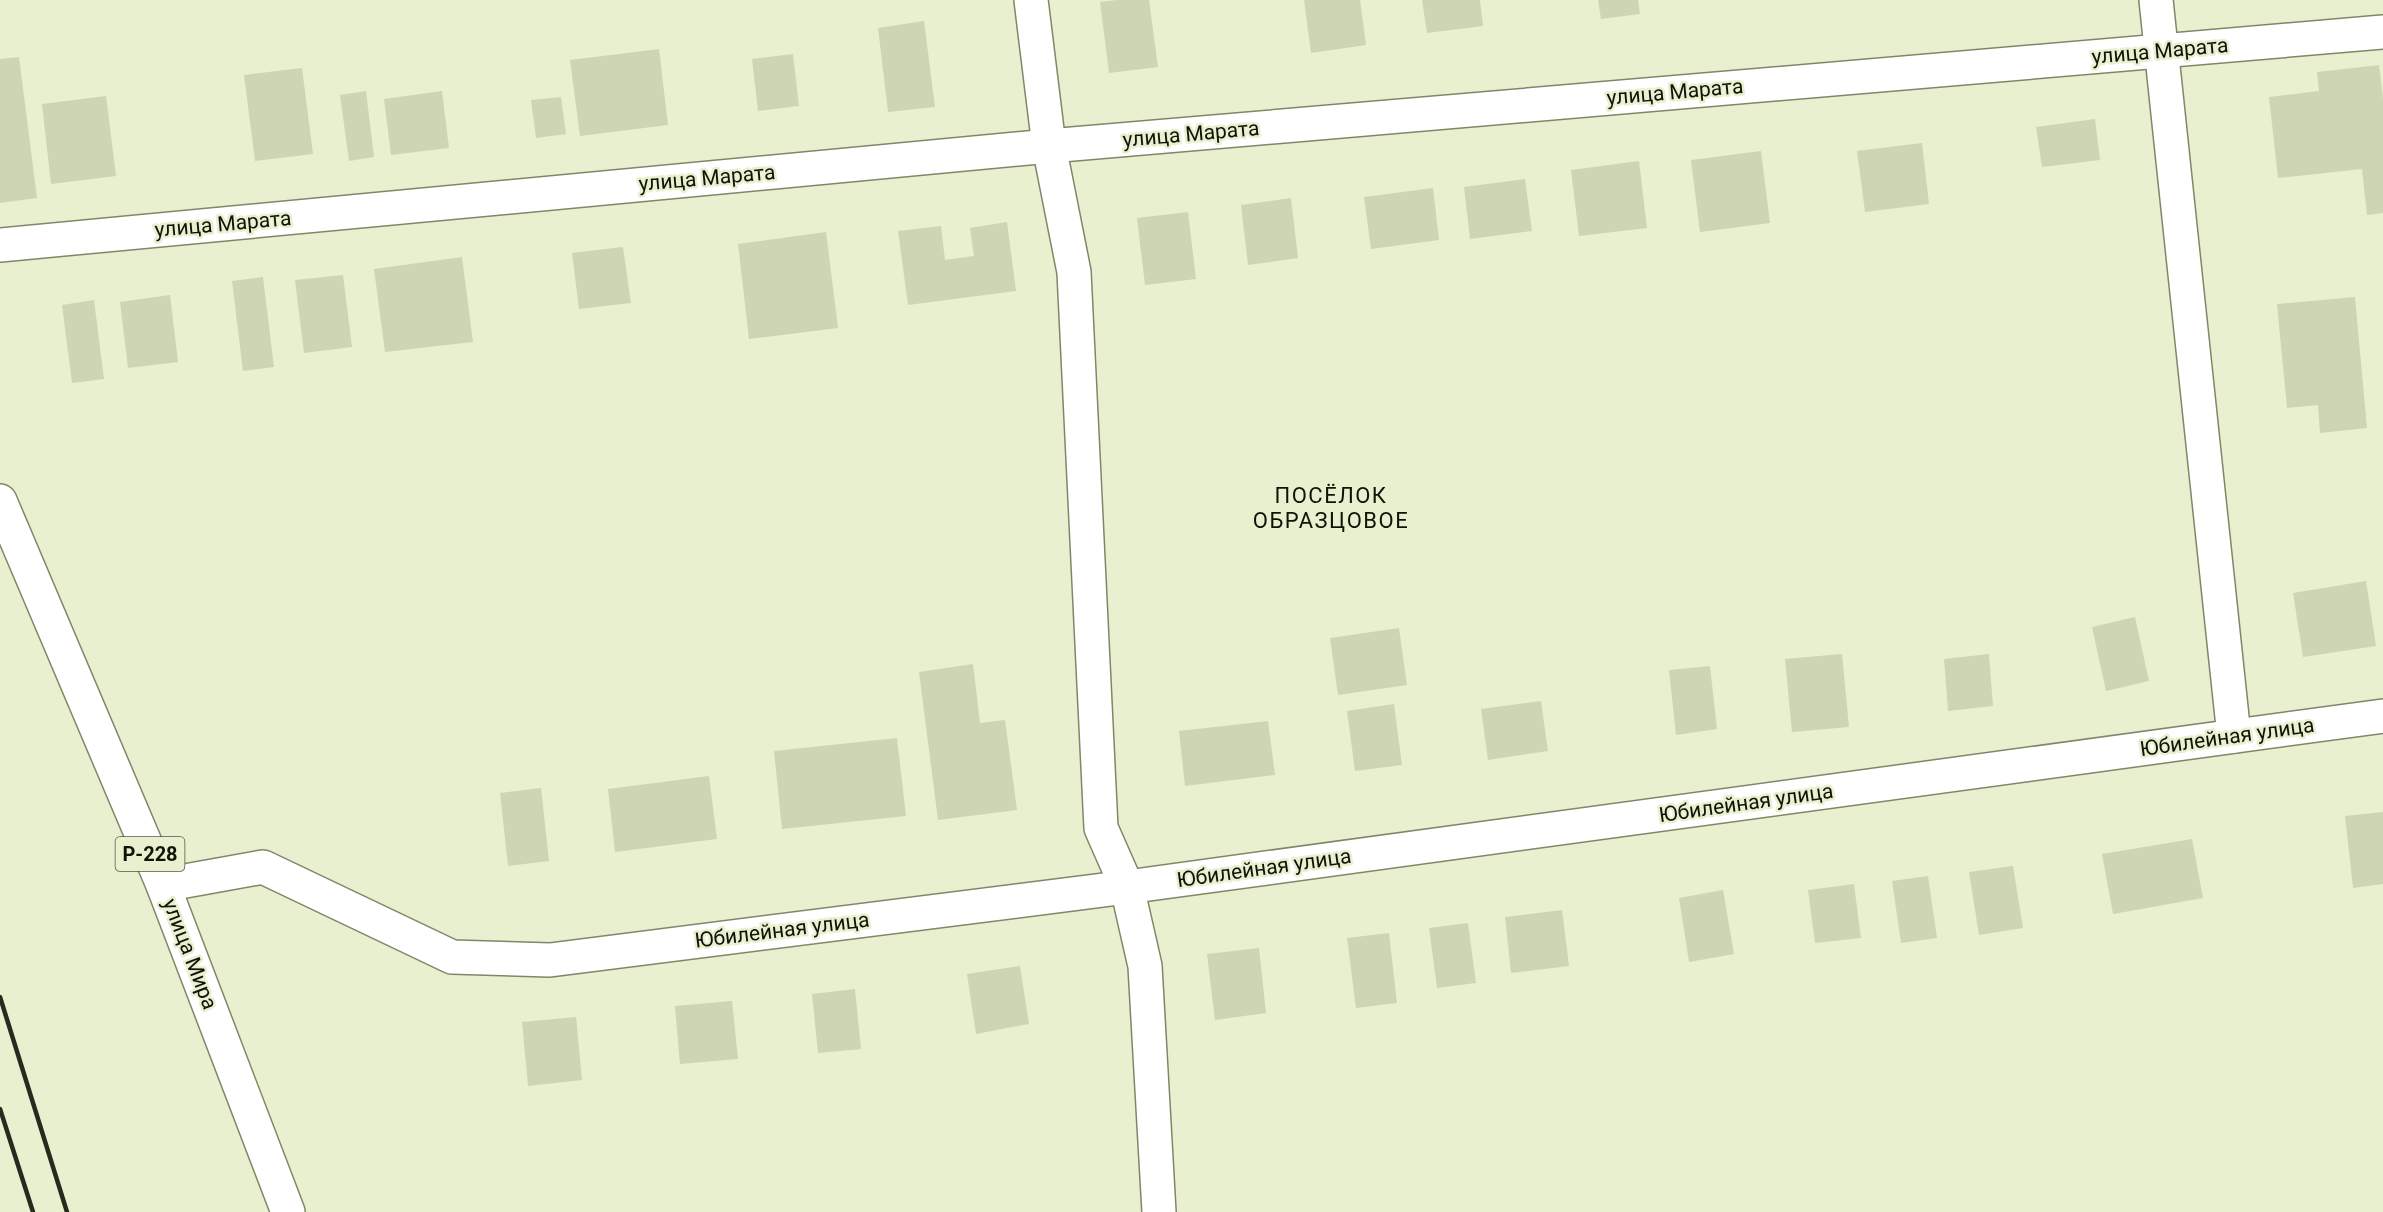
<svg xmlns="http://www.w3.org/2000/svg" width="2383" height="1212" font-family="Roboto,sans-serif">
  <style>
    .building { fill: #cdd5b4 }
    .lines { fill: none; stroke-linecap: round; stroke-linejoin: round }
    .minor-casing { stroke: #7f8768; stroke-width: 36 }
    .major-casing { stroke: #7f8768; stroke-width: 36 }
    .minor { stroke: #fff; stroke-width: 33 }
    .major { stroke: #fff; stroke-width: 33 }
    .rail { stroke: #272b1d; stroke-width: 4.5 }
    .labels { text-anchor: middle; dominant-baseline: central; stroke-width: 5; stroke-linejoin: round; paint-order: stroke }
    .shield { fill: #e8f0cf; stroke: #515544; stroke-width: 1.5 }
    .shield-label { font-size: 20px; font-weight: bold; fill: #101308 }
    .street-label { font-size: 21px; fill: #101308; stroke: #e8f0cf }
    .neighbourhood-label { font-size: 22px; letter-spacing: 1.5px; fill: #101308; stroke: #e8f0cf }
  </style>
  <rect width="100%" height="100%" fill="#e8f0cf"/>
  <g class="building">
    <path d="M1117,0H1149L1158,67L1109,73L1100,2Z"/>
    <path d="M1304,0H1360L1366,45L1311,53Z"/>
    <path d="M1422,0H1480L1483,26L1427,33Z"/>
    <path d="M1598,0H1638L1640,14L1601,19Z"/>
    <path d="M924,21L935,107L888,112L878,28Z"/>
    <path d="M659,49L668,125L580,136L570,60Z"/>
    <path d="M793,54L799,106L758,111L752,59Z"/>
    <path d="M19,57L37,198L0,203V59Z"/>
    <path d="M2379,65L2383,99V213L2367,215L2362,169L2278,178L2269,97L2319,91L2317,72Z"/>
    <path d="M302,68L313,154L255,161L244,75Z"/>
    <path d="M366,91L374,157L349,161L340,95Z"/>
    <path d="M442,91L449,148L391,155L384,99Z"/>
    <path d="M106,96L116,176L51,184L42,104Z"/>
    <path d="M561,97L566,134L536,138L531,100Z"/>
    <path d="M2095,119L2100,160L2042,167L2036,127Z"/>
    <path d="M1922,143L1929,204L1865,212L1857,151Z"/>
    <path d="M1761,151L1770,223L1700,232L1691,160Z"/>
    <path d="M1639,161L1647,228L1579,236L1571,170Z"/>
    <path d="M1525,179L1532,231L1470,239L1464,187Z"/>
    <path d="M1433,188L1439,240L1371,249L1364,197Z"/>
    <path d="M1291,198L1298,258L1248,265L1241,205Z"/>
    <path d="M1188,212L1196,279L1145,285L1137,218Z"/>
    <path d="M1007,222L1016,291L908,305L898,231L941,226L945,260L974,256L970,228Z"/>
    <path d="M826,232L838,328L749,339L738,244Z"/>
    <path d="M623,247L631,303L579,309L572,253Z"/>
    <path d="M462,257L473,342L385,352L374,269Z"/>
    <path d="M343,275L352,347L304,353L295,280Z"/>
    <path d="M263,277L274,367L243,371L232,281Z"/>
    <path d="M170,295L178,362L128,368L120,302Z"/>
    <path d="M2355,297L2367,428L2320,433L2318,405L2287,408L2277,304Z"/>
    <path d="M94,300L104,379L72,383L62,305Z"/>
    <path d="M2366,581L2376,646L2303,657L2293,593Z"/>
    <path d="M2135,617L2149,681L2106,691L2092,627Z"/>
    <path d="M1399,628L1407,685L1338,695L1330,638Z"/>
    <path d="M1842,654L1849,727L1792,732L1785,659Z"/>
    <path d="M1989,654L1993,706L1948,711L1944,659Z"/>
    <path d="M973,664L980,723L1005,720L1017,810L938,820L919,672Z"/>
    <path d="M1710,666L1717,729L1676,735L1669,670Z"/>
    <path d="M1541,701L1548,751L1488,760L1481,709Z"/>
    <path d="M1394,704L1402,765L1355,771L1347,711Z"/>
    <path d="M1268,721L1275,775L1185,786L1179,731Z"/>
    <path d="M897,738L906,816L782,829L774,751Z"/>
    <path d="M709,776L717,839L615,852L608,789Z"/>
    <path d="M541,788L549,861L508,866L500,793Z"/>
    <path d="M2383,812V884L2353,888L2345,816Z"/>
    <path d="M2192,839L2203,898L2113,914L2102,854Z"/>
    <path d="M2013,866L2023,928L1979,935L1969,872Z"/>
    <path d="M1928,876L1937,938L1901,943L1892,881Z"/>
    <path d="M1854,884L1861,938L1815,943L1808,890Z"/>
    <path d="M1723,890L1734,954L1689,962L1679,898Z"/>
    <path d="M1562,910L1569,966L1511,973L1505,917Z"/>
    <path d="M1468,923L1476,983L1437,988L1429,928Z"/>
    <path d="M1389,933L1397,1003L1356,1008L1347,938Z"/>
    <path d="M1259,948L1266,1013L1215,1020L1207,954Z"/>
    <path d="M1020,966L1029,1024L976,1034L967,974Z"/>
    <path d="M855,989L861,1049L818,1053L812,994Z"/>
    <path d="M732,1001L738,1059L680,1064L675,1006Z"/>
    <path d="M576,1017L582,1080L528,1086L522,1022Z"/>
  </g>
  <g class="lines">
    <defs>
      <g id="minor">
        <path d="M1031,0L1049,146L1074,272L1101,828L1127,887L1145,966L1159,1212"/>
        <path d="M2156,0L2234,736"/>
        <path d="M0,245L1049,146L2383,32"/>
        <path d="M163,885L263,867L452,957L550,960L1127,887L2383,716"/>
      </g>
      <path id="major" d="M0,501L163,885L288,1212"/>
    </defs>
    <use href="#minor" class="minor-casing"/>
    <use href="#major" class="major-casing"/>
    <use href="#minor" class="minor"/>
    <use href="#major" class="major"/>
    <g class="rail">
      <path d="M0,997L67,1212"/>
      <path d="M0,1109L33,1212"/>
    </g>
  </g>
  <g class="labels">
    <rect class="shield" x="115.5" y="837" width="69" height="34" rx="4.5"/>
    <g class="shield-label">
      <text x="150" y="854">Р-228</text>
    </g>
    <g class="street-label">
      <text transform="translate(2160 51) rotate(-5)">улица Марата</text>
      <text transform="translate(1675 92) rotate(-5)">улица Марата</text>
      <text transform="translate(1191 134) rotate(-5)">улица Марата</text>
      <text transform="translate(707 178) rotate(-5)">улица Марата</text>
      <text transform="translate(223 224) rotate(-5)">улица Марата</text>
      <text transform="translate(2227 737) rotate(-8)">Юбилейная улица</text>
      <text transform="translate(1746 803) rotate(-8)">Юбилейная улица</text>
      <text transform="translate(1264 868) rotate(-8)">Юбилейная улица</text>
      <text transform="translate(782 930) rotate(-7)">Юбилейная улица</text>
      <text transform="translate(190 954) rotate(69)">улица Мира</text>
    </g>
    <g class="neighbourhood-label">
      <text x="1331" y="495">ПОСЁЛОК<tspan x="1331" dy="25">ОБРАЗЦОВОЕ</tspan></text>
    </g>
  </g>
</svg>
